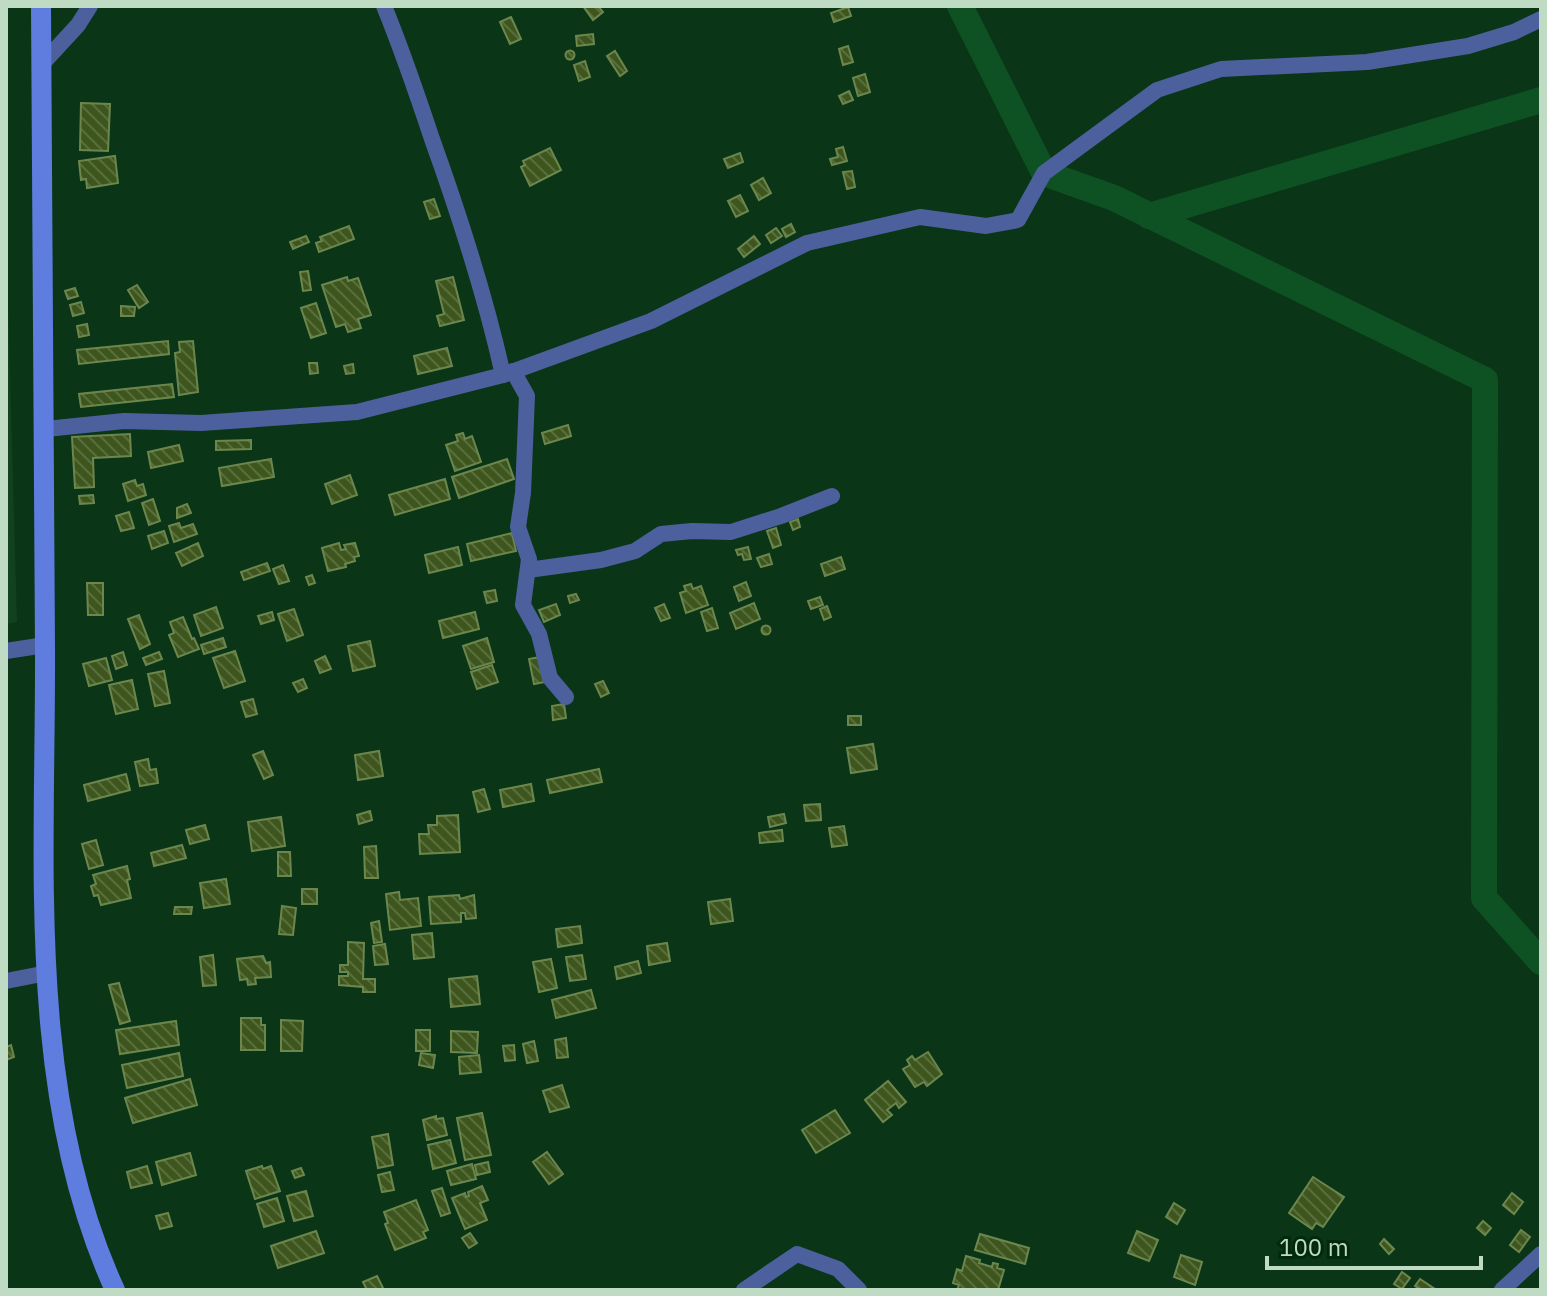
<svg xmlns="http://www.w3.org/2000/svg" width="1547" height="1296" font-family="'IBM Plex Sans',sans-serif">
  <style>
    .built { fill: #124120 }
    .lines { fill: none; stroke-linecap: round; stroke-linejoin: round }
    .river { stroke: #0e5224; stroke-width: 26 }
    .building { fill: url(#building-back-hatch); stroke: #6c874e; stroke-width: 2 }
    .street { stroke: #4d609e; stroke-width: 16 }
    .secondary { stroke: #5f7cdf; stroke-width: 20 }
  </style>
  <defs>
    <pattern id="building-back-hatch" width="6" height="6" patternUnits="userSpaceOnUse" patternTransform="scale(2)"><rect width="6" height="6" fill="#3e561e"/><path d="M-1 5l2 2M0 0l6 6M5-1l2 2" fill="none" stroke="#586e3d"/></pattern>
  </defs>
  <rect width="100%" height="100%" fill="#0b3517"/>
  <path class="built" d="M6,231L17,622L6,624Z"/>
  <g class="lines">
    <g class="river">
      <path d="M960,6L1044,173L1114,198L1485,380L1484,898L1541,962"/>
      <path d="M1149,216L1541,100"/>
    </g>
  </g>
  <g class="building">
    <path d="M583,6H598L603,12L593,20Z"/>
    <path d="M848,7L851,16L834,22L831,13Z"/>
    <path d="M511,17L521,39L510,44L500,22Z"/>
    <path d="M593,34L594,44L577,46L576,36Z"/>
    <path d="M848,46L853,62L843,65L839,49Z"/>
    <circle cx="570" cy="55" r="4.5"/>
    <path d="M615,51L627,71L620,76L607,56Z"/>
    <path d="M585,61L590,77L579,81L574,65Z"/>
    <path d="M865,74L870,92L858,96L853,78Z"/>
    <path d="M849,91L853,100L843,104L839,96Z"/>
    <path d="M81,103L110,104L108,151L80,150Z"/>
    <path d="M843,147L847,161L832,165L830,159L838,157L836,149Z"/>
    <path d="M550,148L561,170L530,186L521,167L525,165L523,161Z"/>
    <path d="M740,153L743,162L728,168L724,159Z"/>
    <path d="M115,156L118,183L87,188L86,179L81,180L79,161Z"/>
    <path d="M852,171L855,187L847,189L843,172Z"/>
    <path d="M763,178L771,193L759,200L751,185Z"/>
    <path d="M740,195L748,211L736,217L728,201Z"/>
    <path d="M434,199L440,216L430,219L424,202Z"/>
    <path d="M791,224L795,232L786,237L782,229Z"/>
    <path d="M349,226L354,239L319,252L316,243L322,241L320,237Z"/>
    <path d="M776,228L782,236L771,243L766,235Z"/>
    <path d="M306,236L309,242L293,249L290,242Z"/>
    <path d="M754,236L760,244L744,257L738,249Z"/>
    <path d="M308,271L311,290L303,291L300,272Z"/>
    <path d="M347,277L348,281L358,278L371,315L358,319L361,328L348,332L345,324L336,327L322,285Z"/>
    <path d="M453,277L464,320L440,326L437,316L444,314L436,281Z"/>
    <path d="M137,285L148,302L139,308L128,290Z"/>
    <path d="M75,288L78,296L68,299L65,291Z"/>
    <path d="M81,302L84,313L73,316L70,305Z"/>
    <path d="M316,303L326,333L311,338L301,308Z"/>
    <path d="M121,306L135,307L134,316H121Z"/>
    <path d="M87,324L89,335L79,337L77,326Z"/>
    <path d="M168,341L169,354L79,364L77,350Z"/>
    <path d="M193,341L198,392L179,395L175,353L180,352L179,342Z"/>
    <path d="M447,348L452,366L418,374L414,356Z"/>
    <path d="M309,363H317L318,373L310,374Z"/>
    <path d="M353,364L354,373L346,374L344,366Z"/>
    <path d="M172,384L174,397L81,407L79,394Z"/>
    <path d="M568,425L571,436L545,444L542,433Z"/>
    <path d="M463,433L465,439L472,436L481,462L455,471L446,445L458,441L456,435Z"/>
    <path d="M130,434L131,456L93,458L94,487L75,488L72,437Z"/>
    <path d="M251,440V449L216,450V441Z"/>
    <path d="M179,445L183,461L151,468L148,452Z"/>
    <path d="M271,459L274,477L222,486L219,468Z"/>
    <path d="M507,459L514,479L459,498L452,477Z"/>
    <path d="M350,475L357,495L332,504L325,484Z"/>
    <path d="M445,479L450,499L395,515L389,495Z"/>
    <path d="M135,480L137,486L143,484L146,495L128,501L123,484Z"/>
    <path d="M93,495L94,503L80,504L79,496Z"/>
    <path d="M153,499L160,521L149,525L142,503Z"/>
    <path d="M187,504L191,513L177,518V508Z"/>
    <path d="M129,512L134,528L121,531L116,516Z"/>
    <path d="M798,519L800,527L793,530L790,522Z"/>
    <path d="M179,523L181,528L193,524L197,534L174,542L169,526Z"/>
    <path d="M776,528L781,545L773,548L767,531Z"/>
    <path d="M164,531L168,543L152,549L148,536Z"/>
    <path d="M512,533L516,551L471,561L467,544Z"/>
    <path d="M198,543L203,556L182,566L176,553Z"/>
    <path d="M339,543L341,550L346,549L344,545L355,543L359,556L354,557L355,561L345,564L346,567L328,571L322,548Z"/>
    <path d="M458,547L462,565L429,573L425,555Z"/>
    <path d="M748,547L751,559L744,560L742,554L738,555L736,550Z"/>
    <path d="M769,554L772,564L761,567L757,558Z"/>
    <path d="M841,557L845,569L825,576L821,564Z"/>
    <path d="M267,563L270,571L244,580L241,572Z"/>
    <path d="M283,565L289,581L279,584L273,569Z"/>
    <path d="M312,575L315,583L309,585L306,577Z"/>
    <path d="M746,582L751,596L739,601L734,587Z"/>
    <path d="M87,583H103V615H88Z"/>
    <path d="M691,584L693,589L701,586L708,605L686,613L680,593L686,591L684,586Z"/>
    <path d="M495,590L497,601L487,603L484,592Z"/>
    <path d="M576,594L579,600L570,603L568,596Z"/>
    <path d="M820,597L823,605L811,609L808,601Z"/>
    <path d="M754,603L760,619L736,629L730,613Z"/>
    <path d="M556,604L560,615L544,622L539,610Z"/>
    <path d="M664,604L670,618L661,621L655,608Z"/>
    <path d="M827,606L831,617L824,620L820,609Z"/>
    <path d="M216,607L223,628L201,636L194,615Z"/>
    <path d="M712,608L718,628L707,631L701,612Z"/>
    <path d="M294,609L303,635L287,641L278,614Z"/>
    <path d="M272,612L274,620L261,624L258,616Z"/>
    <path d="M475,612L479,629L443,638L439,621Z"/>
    <path d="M139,615L150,644L140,649L128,619Z"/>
    <path d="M183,617L192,639L194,638L199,649L178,657L169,635L174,633L170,622Z"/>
    <circle cx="766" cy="630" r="4.5"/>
    <path d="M223,638L226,647L204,654L201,645Z"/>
    <path d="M487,638L494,662L471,669L463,646Z"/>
    <path d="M370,641L375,666L353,671L348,646Z"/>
    <path d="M235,651L245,681L224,688L213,658Z"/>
    <path d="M123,652L127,665L116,669L112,656Z"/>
    <path d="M159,652L162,659L146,665L143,658Z"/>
    <path d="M325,656L331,669L320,673L315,661Z"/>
    <path d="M540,657L545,682L534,684L529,659Z"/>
    <path d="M106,658L112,680L89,686L83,664Z"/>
    <path d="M492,665L498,682L477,689L471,672Z"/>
    <path d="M164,671L170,703L155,706L148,674Z"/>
    <path d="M303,679L307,688L298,692L293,683Z"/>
    <path d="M132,680L138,709L116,714L109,685Z"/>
    <path d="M603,681L609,693L601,697L595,684Z"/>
    <path d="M253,699L257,714L246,717L241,702Z"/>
    <path d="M564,704L566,718L553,720L552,706Z"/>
    <rect x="848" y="716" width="13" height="9"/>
    <path d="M873,744L877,769L851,773L847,748Z"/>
    <path d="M263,751L273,775L264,779L253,755Z"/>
    <path d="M379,751L383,776L358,780L355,755Z"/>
    <path d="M148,759L150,770L156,769L158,783L140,786L135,762Z"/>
    <path d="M599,769L602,782L550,793L547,780Z"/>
    <path d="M126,774L130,790L88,801L84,785Z"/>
    <path d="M531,784L534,801L503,807L500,790Z"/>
    <path d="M484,789L490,809L478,812L473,792Z"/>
    <path d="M820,804L821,820L806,821L804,805Z"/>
    <path d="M370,811L372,820L359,824L357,815Z"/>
    <path d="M784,814L786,823L770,827L768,817Z"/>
    <path d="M458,815L460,852L420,854L419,834H429L428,825H437V816Z"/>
    <path d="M281,817L285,846L252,851L248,822Z"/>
    <path d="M205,825L209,839L190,844L186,830Z"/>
    <path d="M844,826L847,845L832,847L829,828Z"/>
    <path d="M782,830L783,841L760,843L759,833Z"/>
    <path d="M96,840L103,865L89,869L82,844Z"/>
    <path d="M182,845L186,858L154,866L151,853Z"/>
    <path d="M376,846L378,878H365L364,847Z"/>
    <path d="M278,852H290L291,876H278Z"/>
    <path d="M127,866L130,879L127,880L131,898L101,905L98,895L94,896L91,886L96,884L93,875Z"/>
    <path d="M226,879L230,904L204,908L200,883Z"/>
    <rect x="302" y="889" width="15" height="15"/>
    <path d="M399,892L400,900L418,898L421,926L390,930L386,894Z"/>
    <path d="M459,895L460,899L474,895L476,918L466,919L465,913H461V922L431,924L429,897Z"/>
    <path d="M730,899L733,921L711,924L708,902Z"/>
    <path d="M282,906L296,908L293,935L279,934Z"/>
    <path d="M175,907H192L191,914H174Z"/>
    <path d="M379,921L382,942L374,943L371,923Z"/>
    <path d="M580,926L582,943L558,947L556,929Z"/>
    <path d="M432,933L434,957L414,959L412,935Z"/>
    <path d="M348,942L364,943L363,979H375V992H363V987L339,985V976H348V972H340V965H348Z"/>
    <path d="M667,943L670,961L649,965L647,946Z"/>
    <path d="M385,944L388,964L375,965L373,946Z"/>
    <path d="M213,955L216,985L203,986L200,957Z"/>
    <path d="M582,955L586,979L570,981L566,957Z"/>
    <path d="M263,956L266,963L270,962L271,977L255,978L256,984L248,985L247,979L240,980L237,959Z"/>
    <path d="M551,959L557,988L539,992L533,962Z"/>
    <path d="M638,961L641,973L617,979L615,967Z"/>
    <path d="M477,976L480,1004L451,1007L449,979Z"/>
    <path d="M119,983L130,1021L120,1024L109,985Z"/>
    <path d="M591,990L596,1008L556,1018L552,1000Z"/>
    <path d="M241,1018H261V1025H265V1050H241Z"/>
    <path d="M281,1020L303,1021L302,1051H281Z"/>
    <path d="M176,1021L179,1045L120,1054L116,1030Z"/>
    <rect x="416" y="1030" width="14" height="21"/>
    <path d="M451,1031L478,1032L477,1053L451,1052Z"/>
    <path d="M566,1038L568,1057L557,1058L555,1040Z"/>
    <path d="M534,1041L538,1061L527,1063L523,1044Z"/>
    <path d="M11,1045L14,1057L6,1060V1047Z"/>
    <path d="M514,1045L515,1060L505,1061L503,1046Z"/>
    <path d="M928,1052L942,1074L927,1086L924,1082L915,1087L903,1069L910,1065L907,1060L912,1056L915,1060Z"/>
    <path d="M179,1053L183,1076L127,1088L122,1065Z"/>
    <path d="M421,1053L435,1055L433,1068L419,1065Z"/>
    <path d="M479,1055L481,1072L460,1074L459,1057Z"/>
    <path d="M190,1079L197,1105L133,1123L125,1098Z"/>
    <path d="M888,1081L906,1102L899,1108L896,1103L887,1110L892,1115L883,1122L865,1100Z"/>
    <path d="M562,1085L569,1107L550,1112L543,1091Z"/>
    <path d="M835,1110L850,1133L816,1153L802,1130Z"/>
    <path d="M482,1113L491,1155L465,1160L457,1118Z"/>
    <path d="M436,1116V1119L443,1118L447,1135L427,1140L423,1120Z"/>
    <path d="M388,1134L393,1165L378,1168L372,1137Z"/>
    <path d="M450,1140L456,1163L433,1169L428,1145Z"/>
    <path d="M547,1152L563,1174L549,1184L533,1162Z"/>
    <path d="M190,1153L196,1175L162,1185L156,1162Z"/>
    <path d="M488,1162L490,1172L477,1175L475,1165Z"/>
    <path d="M472,1164L476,1179L451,1185L447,1171Z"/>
    <path d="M147,1166L152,1183L131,1188L127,1172Z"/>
    <path d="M262,1166L263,1169L271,1166L280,1191L255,1199L246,1171Z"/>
    <path d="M301,1168L304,1175L295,1178L292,1171Z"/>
    <path d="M390,1172L394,1190L382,1192L378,1175Z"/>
    <path d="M1313,1177L1344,1197L1323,1227L1316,1223L1312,1229L1289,1213Z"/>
    <path d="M482,1186L488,1200L480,1203L487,1220L465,1229L452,1198L465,1193L466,1197L469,1196L468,1192Z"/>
    <path d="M442,1188L450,1213L441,1216L432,1191Z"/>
    <path d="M306,1191L313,1216L294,1221L287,1196Z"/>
    <path d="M1512,1193L1523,1202L1514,1214L1503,1205Z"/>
    <path d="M277,1198L284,1221L264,1227L257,1204Z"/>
    <path d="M416,1200L428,1230L423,1232L426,1238L395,1250L385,1224L388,1223L384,1212Z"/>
    <path d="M1174,1203L1185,1210L1177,1224L1166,1217Z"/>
    <path d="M168,1213L172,1226L160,1229L156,1216Z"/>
    <path d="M1483,1221L1491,1228L1485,1235L1477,1228Z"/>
    <path d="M1521,1230L1530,1237L1519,1252L1510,1245Z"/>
    <path d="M316,1231L324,1253L278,1268L271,1246Z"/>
    <path d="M1137,1231L1158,1240L1149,1261L1128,1253Z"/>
    <path d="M470,1233L477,1243L469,1248L462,1238Z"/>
    <path d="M980,1234L1029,1248L1025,1264L975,1250Z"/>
    <path d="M1384,1239L1394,1249L1389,1254L1380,1244Z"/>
    <path d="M1181,1255L1202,1262L1195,1285L1174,1277Z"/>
    <path d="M966,1256L980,1260L979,1263L992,1267L993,1263L998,1264L997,1268L1004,1270L998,1290H957L959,1285L953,1283L957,1269L962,1271Z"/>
    <path d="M1402,1272L1410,1278L1402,1289L1394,1284Z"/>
    <path d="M377,1276L384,1290H367L363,1282Z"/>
    <path d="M1420,1279L1435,1289L1434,1290H1421L1415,1286Z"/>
  </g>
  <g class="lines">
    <g class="street">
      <path d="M384,6C402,50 417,94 432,139C460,217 485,294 503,375"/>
      <path d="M42,64L78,25L90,6"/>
      <path d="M513,371L527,396L523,493L518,527L529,559L523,605L539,634L550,678L566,697"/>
      <path d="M46,429L124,421L201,423L357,412L503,375L651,321L807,243L920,217L986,226L1018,220L1044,173L1157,90L1221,69L1367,62L1468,46L1514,32L1541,19"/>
      <path d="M528,570L601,560L635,551L661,534L692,531L731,532L781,516L832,496"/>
      <path d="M6,651L45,645"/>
      <path d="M6,981L47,973"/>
      <path d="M744,1290L797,1254L838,1269L859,1290"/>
      <path d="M1502,1290L1541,1254"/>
    </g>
    <path class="secondary" d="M41,6C43,221 45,435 45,649C46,860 25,1094 115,1290"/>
  </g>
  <rect width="1547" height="1296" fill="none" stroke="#c0dbc4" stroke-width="16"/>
  <path d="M1267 1256v12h214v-12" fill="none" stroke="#c0dbc4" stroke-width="4"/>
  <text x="1279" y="1256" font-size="24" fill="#c0dbc4" stroke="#012a0d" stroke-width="6" paint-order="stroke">100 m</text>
</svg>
